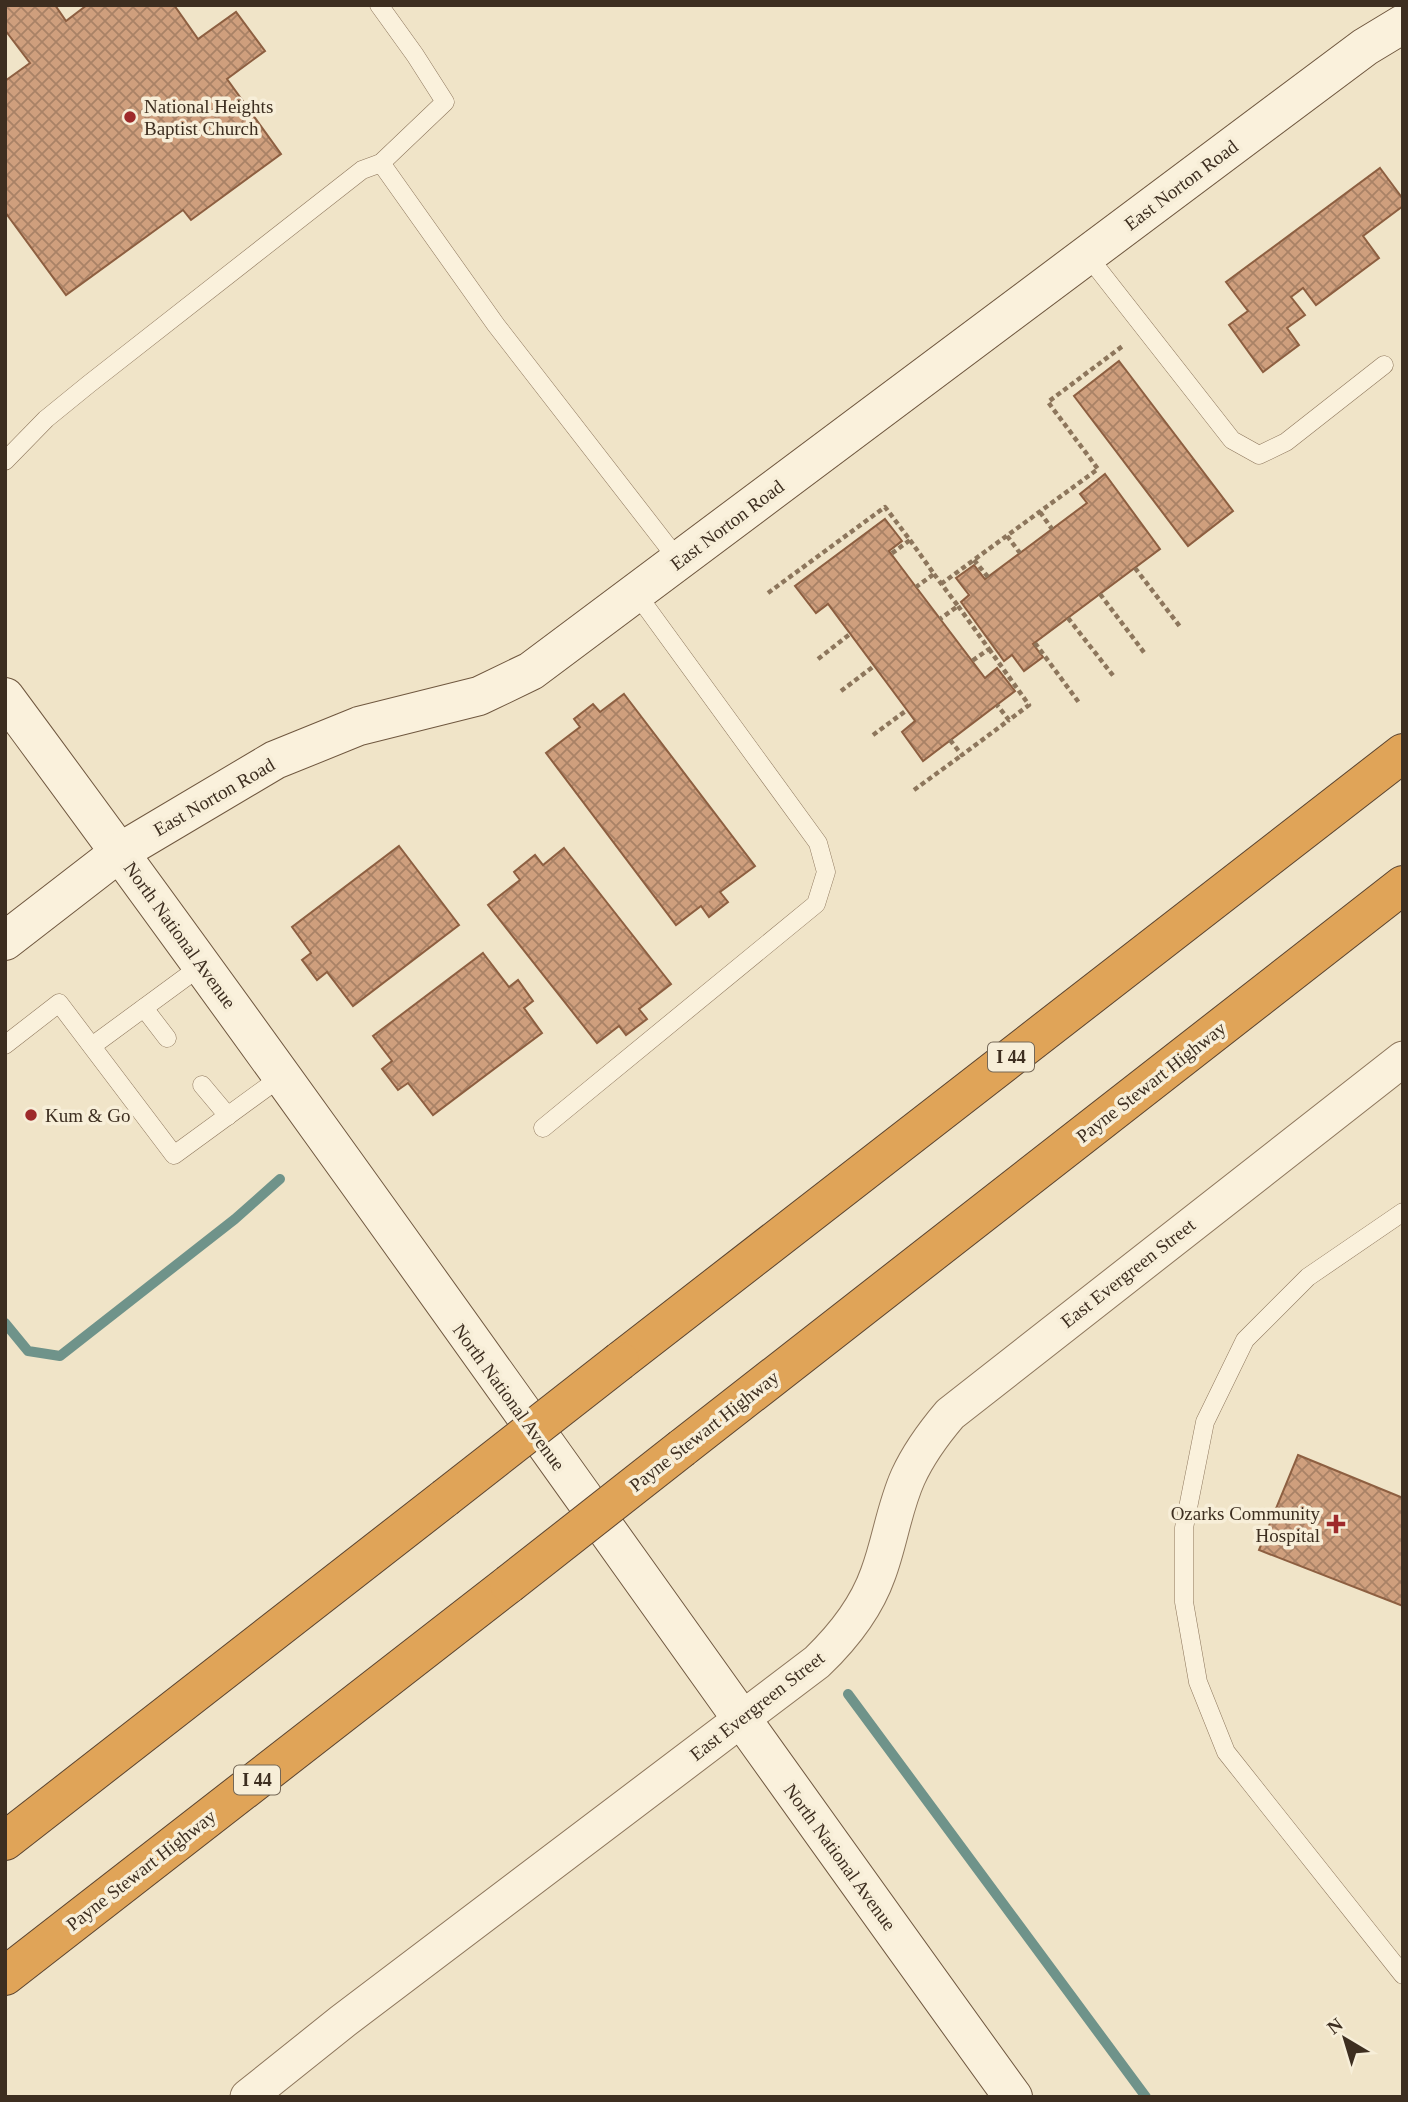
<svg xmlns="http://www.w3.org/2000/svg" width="1408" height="2102" font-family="Georgia,serif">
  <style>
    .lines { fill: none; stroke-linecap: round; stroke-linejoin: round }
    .stream { stroke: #6f938a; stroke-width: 10 }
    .building { fill: url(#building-cross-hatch); stroke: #8d5f41; stroke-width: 2 }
    .lane-casing { stroke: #8d765c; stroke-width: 19 }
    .street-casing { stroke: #8d765c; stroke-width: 37 }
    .secondary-casing { stroke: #6f573f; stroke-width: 40 }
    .highway-casing { stroke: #5b4430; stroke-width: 40 }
    .path { stroke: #8d765c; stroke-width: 4.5; stroke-dasharray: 5 3.5; stroke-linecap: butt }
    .lane { stroke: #faf1dc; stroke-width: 18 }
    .street { stroke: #faf1dc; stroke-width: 35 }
    .secondary { stroke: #faf1dc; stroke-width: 38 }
    .highway { stroke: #e0a458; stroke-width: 38 }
    .highway-bridge-casing { stroke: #5b4430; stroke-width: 40; stroke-linecap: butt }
    .highway-bridge { stroke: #e0a458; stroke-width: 38 }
    .poi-dot { fill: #9e2a2b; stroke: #f7eed8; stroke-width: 2.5 }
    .labels { text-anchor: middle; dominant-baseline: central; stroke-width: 7; stroke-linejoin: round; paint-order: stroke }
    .shield { fill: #f7eed8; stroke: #756857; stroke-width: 2 }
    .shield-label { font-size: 18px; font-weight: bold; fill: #3d2e20 }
    .poi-label { font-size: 19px; fill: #3d2e20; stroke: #f7eed8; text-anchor: start }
    .street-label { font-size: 19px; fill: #3d2e20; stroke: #f7eed8 }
  </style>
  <defs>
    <pattern id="building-cross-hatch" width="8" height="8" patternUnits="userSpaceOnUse" patternTransform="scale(1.75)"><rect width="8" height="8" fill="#cf9f7d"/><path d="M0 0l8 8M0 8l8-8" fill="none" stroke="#a98266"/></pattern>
  </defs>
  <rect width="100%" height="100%" fill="#f0e4c8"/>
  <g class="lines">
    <g class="stream">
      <path d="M5,1323L28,1351L60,1356L235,1219L280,1179"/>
      <path d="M848,1694L1146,2097"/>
    </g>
  </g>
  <g class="building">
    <path d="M5,5H55L66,21L87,5H174L198,39L236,12L265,51L227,79L281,154L191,220L183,210L66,295L5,212V81L30,63L5,30Z"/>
    <path d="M1380,168L1403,199V206L1363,236L1379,258L1316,305L1303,288L1291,297L1305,315L1287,328L1299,345L1263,372L1229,325L1248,311L1226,282Z"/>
    <path d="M1119,361L1233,511L1188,546L1074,396Z"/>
    <path d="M1105,474L1160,549L1033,644L1043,657L1024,671L1012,655L1004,661L961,602L969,595L956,578L974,565L985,579L1087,503L1080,494Z"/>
    <path d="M885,519L902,541L889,551L916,587L985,678L997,668L1015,691L923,761L902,732L915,721L907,710L828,604L816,613L795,586Z"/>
    <path d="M624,694L755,866L720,892L728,902L709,917L701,906L676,925L546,753L580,727L574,719L593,704L600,712Z"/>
    <path d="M399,846L459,925L353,1006L327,972L317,980L302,960L311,953L292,927Z"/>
    <path d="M564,848L671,984L639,1009L647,1019L626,1035L619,1026L597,1043L488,905L520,880L514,872L535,855L543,865Z"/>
    <path d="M483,953L509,987L518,980L533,1001L524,1008L542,1033L433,1115L408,1083L398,1090L382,1069L392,1061L373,1036Z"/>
    <path d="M1298,1455L1403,1498V1606L1259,1550Z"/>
  </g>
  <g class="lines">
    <defs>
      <g id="lane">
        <path d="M379,5L415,55L445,102L381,163"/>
        <path d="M1087,255L1232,440L1259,455L1286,442L1384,365"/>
        <path d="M5,461L46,419L89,384L362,170L381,163L496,325L679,561"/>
        <path d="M144,1008L167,1038"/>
        <path d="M5,1045L59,1003L174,1155L281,1077"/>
        <path d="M92,1046L201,966"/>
        <path d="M202,1085L228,1116"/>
        <path d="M543,1128L816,904L826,872L818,843L636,593"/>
        <path d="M1403,1212L1308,1277L1245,1340L1205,1422L1184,1528V1602L1198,1682L1226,1752L1403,1975"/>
      </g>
      <path id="street" d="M248,2097L343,2021L817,1662C843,1637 866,1608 878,1574C890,1542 894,1508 908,1477C919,1453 933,1434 950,1414L1403,1059"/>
      <g id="secondary">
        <path d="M5,697C347,1159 676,1631 1013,2097"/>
        <path d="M5,941L120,852L275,760L359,726L479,696L531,671L1365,47L1403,24"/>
      </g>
      <g id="highway">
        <path d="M620,1361L1403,753"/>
        <path d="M682,1448L1403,885"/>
        <path d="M5,1841L445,1498"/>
        <path d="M5,1976L509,1584"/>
      </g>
    </defs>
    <use href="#lane" class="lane-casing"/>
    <use href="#street" class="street-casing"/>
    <use href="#secondary" class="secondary-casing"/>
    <use href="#highway" class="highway-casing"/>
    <g class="path">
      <path d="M1040,512L1052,529"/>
      <path d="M1007,536L1020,553"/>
      <path d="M910,540L934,574L916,587"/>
      <path d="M974,560L988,577"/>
      <path d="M1135,568L1181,628"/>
      <path d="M934,574L958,606L940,619"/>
      <path d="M941,584L1098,469L1048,402L1124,345"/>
      <path d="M768,593L885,507L910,540L891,554"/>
      <path d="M1100,594L1146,655"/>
      <path d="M958,606L989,649L972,661"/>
      <path d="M1068,618L1115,678"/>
      <path d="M1035,643L1080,704"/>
      <path d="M989,649L1029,705L1009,720L997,705"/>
      <path d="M818,659L850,634"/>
      <path d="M841,691L874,666"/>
      <path d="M873,735L907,710"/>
      <path d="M950,740L962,755L1009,720"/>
      <path d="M914,790L962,755"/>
    </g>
    <use href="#lane" class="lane"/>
    <use href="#street" class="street"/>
    <use href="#secondary" class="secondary"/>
    <use href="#highway" class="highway"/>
    <defs>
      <g id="highway-bridge">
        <path d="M445,1498L620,1361"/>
        <path d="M509,1584L682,1448"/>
      </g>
    </defs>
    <use href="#highway-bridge" class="highway-bridge-casing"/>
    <use href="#highway-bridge" class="highway-bridge"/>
  </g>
  <g class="poi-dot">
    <circle cx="130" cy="117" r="7"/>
    <circle cx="31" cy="1115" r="7"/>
    <path d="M1332.5 1513.5h7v7h7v7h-7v7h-7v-7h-7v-7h7z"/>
  </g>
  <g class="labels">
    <g class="shield">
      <rect x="988" y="1042.5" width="46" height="29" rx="5"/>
      <rect x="234" y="1765.5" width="46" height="29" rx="5"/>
    </g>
    <g class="shield-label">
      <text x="1011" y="1057">I 44</text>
      <text x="257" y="1780">I 44</text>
    </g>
    <g class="poi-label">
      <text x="144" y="106">National Heights<tspan x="144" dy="22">Baptist Church</tspan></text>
      <text x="45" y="1115">Kum &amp; Go</text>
      <text x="1320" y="1513" text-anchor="end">Ozarks Community<tspan x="1320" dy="22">Hospital</tspan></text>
    </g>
    <g class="street-label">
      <text transform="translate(1181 185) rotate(-37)">East Norton Road</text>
      <text transform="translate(727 525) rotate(-37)">East Norton Road</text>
      <text transform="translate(214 797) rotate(-30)">East Norton Road</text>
      <text transform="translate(180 935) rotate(54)">North National Avenue</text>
      <text transform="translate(1151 1082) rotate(-38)">Payne Stewart Highway</text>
      <text transform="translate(1128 1273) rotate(-38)">East Evergreen Street</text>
      <text transform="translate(509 1397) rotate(54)">North National Avenue</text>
      <text transform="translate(704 1431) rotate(-38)">Payne Stewart Highway</text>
      <text transform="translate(757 1706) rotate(-38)">East Evergreen Street</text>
      <text transform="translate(840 1857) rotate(54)">North National Avenue</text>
      <text transform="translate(141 1870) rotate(-38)">Payne Stewart Highway</text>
    </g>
  </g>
  <rect width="1408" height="2102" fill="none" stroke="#3d2e20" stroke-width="14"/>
  <g transform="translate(1345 2039) rotate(322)" stroke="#f7eed8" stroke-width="5" paint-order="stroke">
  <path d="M0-5L12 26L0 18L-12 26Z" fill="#3d2e20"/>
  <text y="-10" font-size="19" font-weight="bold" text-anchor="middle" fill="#3d2e20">N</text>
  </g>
</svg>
